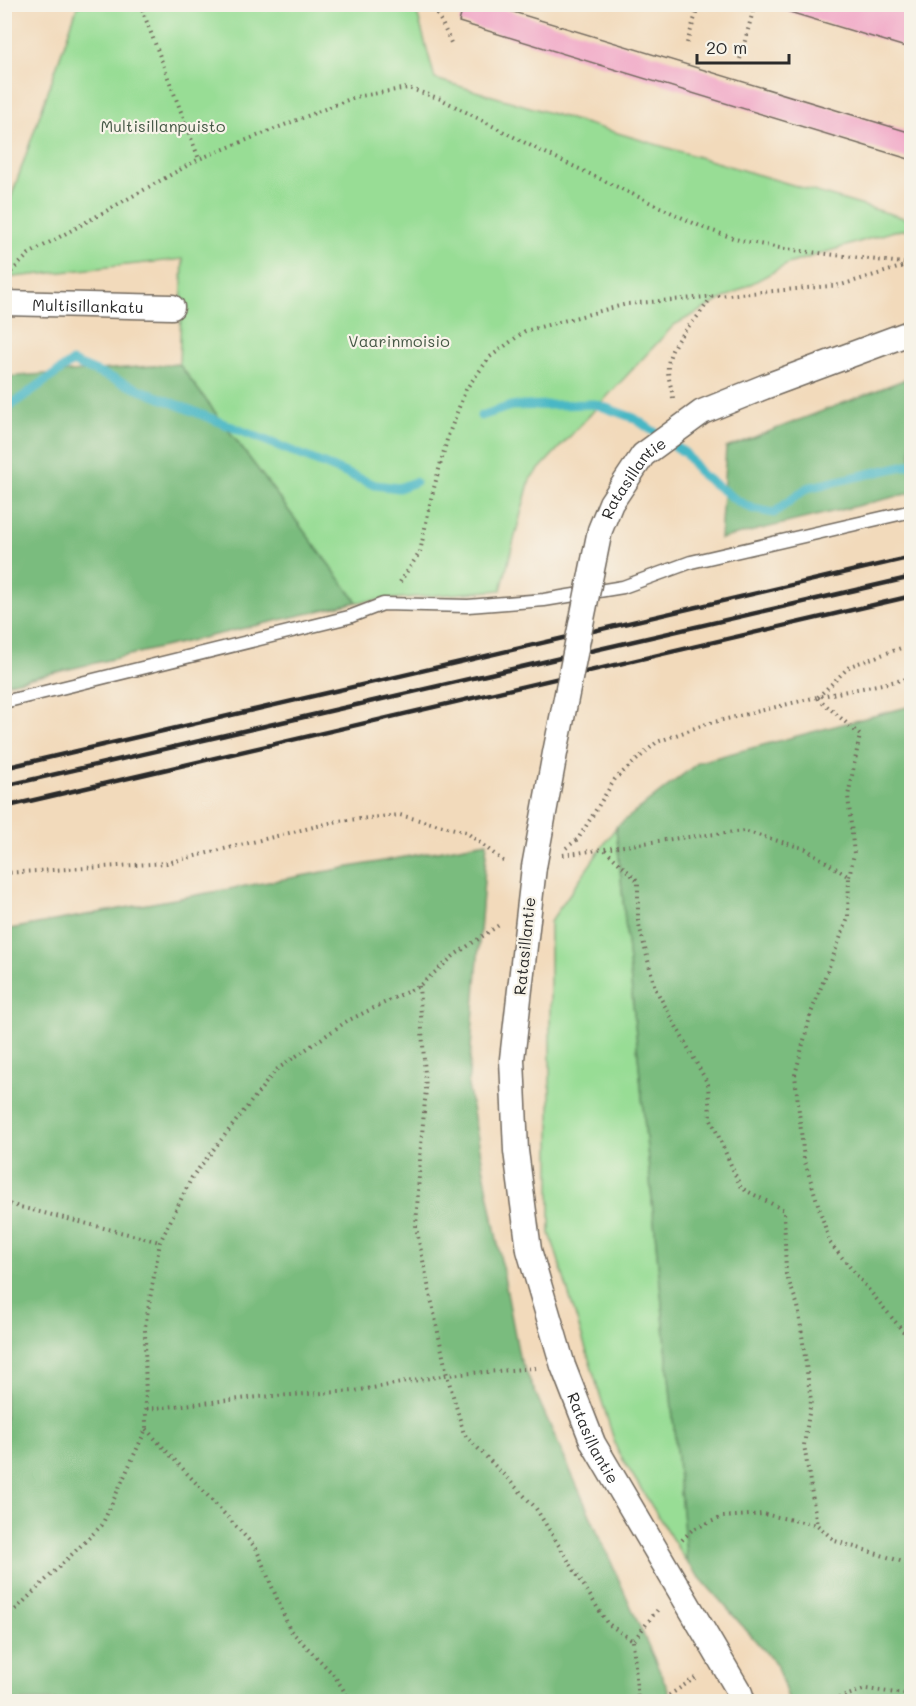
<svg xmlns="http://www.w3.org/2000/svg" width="916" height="1706" font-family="Mali,sans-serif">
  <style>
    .green { fill: #98dd95; stroke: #628460; stroke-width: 1.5 }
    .forest { fill: #7abc7e; stroke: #527454; stroke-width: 1.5 }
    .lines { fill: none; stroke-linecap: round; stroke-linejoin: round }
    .stream { stroke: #4ab7c5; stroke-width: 9 }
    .building { fill: #f1a6c6 }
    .service-casing { stroke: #71685d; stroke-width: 15 }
    .minor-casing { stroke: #71685d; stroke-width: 27 }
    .path { stroke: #71685d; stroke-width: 4; stroke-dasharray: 1.5 4.5; stroke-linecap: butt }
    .service { stroke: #fff; stroke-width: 12 }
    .minor { stroke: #fff; stroke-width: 24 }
    .rail { stroke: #2b2b2b; stroke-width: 4.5 }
    .minor-bridge-casing { stroke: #71685d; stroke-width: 27; stroke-linecap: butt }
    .minor-bridge { stroke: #fff; stroke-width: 24 }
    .labels { text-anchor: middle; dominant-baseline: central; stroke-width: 4.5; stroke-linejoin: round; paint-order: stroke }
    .park-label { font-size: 16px; fill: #465846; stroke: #f7f3e8 }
    .street-label { font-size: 16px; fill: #2b2b2b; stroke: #f7f3e8 }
  </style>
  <rect width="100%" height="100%" fill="#f7f3e8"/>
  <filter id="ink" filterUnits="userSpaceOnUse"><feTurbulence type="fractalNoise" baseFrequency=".0167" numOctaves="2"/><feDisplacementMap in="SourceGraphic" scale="12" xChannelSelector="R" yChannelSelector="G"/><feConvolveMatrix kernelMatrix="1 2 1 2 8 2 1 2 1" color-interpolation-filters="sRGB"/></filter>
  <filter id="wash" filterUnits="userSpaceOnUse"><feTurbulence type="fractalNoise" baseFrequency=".008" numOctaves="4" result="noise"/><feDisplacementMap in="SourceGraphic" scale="24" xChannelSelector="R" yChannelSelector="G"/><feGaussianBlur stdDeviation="1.35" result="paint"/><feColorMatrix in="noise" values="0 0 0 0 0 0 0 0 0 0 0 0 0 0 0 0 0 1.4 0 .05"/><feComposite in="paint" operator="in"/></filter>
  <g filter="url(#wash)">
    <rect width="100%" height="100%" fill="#f2dabb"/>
    <g class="green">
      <path d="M78,5H415L435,79L911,220V229L894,231L788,264L674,325L530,479L501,590L357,602L179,364L183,259L5,278V215Z"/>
      <path d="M616,827L687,1563L617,1450L550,1233V922Z"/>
    </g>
    <g class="forest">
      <path d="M179,364L357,602L5,684V377Z"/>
      <path d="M911,377V493L720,539L726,448Z"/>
      <path d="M911,706V1701H789L776,1664L687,1563L616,827L699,762Z"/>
      <path d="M487,842L468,1086L519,1356L673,1701H5V930Z"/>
    </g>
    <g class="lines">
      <g class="stream">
        <path d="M4,410L72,362L375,485L399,488L415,482"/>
        <path d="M481,416L511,406L595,404L634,418L685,453L702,475L736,500L753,509L774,513L807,488L912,464"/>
      </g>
    </g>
    <g id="blocks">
      <g class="building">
        <path d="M464,4H487L912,133V160L459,22Z"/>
        <path d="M767,4H912V49L766,5Z"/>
      </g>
    </g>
  </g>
  <g filter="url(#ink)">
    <use href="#blocks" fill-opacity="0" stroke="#71685d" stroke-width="1.5"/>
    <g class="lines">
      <defs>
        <path id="service" d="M4,702L349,617L383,604L468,606L544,600L623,587L691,562L912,511"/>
        <g id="minor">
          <path id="s1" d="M4,303L172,307"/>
          <path id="s2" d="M534,867L512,1059L516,1151L529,1250L563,1366L593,1443L740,1693L743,1702"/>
        </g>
      </defs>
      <use href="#service" class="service-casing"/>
      <use href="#minor" class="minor-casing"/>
      <g class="path">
        <path d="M140,4L199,159"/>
        <path d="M431,4L441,21L452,45"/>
        <path d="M687,43L699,4"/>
        <path d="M740,59L755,4"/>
        <path d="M7,276L29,254L199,159L355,97L408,88L441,99L535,148L704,228L739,240L785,249L911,264"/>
        <path d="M673,398C672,388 667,377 668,365C671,343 684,332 697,317C702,311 707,304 711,297"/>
        <path d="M400,582L420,552L431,499L448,436L466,389L490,357L525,331L627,304L841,285L908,265"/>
        <path d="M818,697L850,666L912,644"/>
        <path d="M818,698L860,735L848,796L854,854L849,877"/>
        <path d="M566,848L578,839L615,779L657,742L706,724L817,697L912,678"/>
        <path d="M605,850L638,881V921L655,988L708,1084L710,1117L741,1188L784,1210L786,1274L798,1306L811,1401L804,1445L817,1525"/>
        <path d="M563,855L679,838L744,831L806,849L849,877L848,918L811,1013L795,1075L804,1159L830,1243L912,1342"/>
        <path d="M4,873L167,863L338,821L400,815L466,832L507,864"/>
        <path d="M419,986L426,1089L420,1157L416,1227L447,1375L464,1434L535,1507L607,1623L633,1641L659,1608"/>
        <path d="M4,1203L160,1242"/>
        <path d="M147,1409L258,1397L355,1391L447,1375L537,1368"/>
        <path d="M146,1429L256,1548L290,1630L334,1675L351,1702"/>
        <path d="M682,1540L693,1529L723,1517L763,1514L817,1525L835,1541L907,1563L912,1562"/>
        <path d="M4,1613L15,1610L102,1525L146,1429L145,1327L160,1242L192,1177L276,1070L347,1021L419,986L456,954L499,925"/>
        <path d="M633,1641L638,1702"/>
        <path d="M659,1702L698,1676"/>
        <path d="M827,1702L866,1689L912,1695"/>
      </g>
      <use href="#service" class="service"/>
      <use href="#minor" class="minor"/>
      <g class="rail">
        <path d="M4,768L912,557"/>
        <path d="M4,786L912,577"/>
        <path d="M4,807L912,596"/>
      </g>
      <defs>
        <g id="minor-bridge">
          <path id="s3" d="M534,867L555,753L600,530L611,503L643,455L702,412L764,387L912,332"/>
        </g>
      </defs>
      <use href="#minor-bridge" class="minor-bridge-casing"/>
      <use href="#minor-bridge" class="minor-bridge"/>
    </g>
  </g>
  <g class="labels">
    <g class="park-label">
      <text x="163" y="125">Multisillanpuisto</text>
      <text x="399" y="340">Vaarinmoisio</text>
    </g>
    <g class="street-label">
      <text stroke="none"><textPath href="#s1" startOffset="84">Multisillankatu</textPath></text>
      <text stroke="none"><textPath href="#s3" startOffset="406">Ratasillantie</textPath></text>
      <text transform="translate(524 946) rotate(-84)">Ratasillantie</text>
      <text stroke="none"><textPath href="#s2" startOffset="584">Ratasillantie</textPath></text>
    </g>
  </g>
  <rect width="916" height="1706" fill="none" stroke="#f7f3e8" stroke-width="24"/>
  <path d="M697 54v9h92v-9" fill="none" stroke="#2b2b2b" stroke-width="3"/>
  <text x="706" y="54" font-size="18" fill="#2b2b2b" stroke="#f7f3e8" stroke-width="4.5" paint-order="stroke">20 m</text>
</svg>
